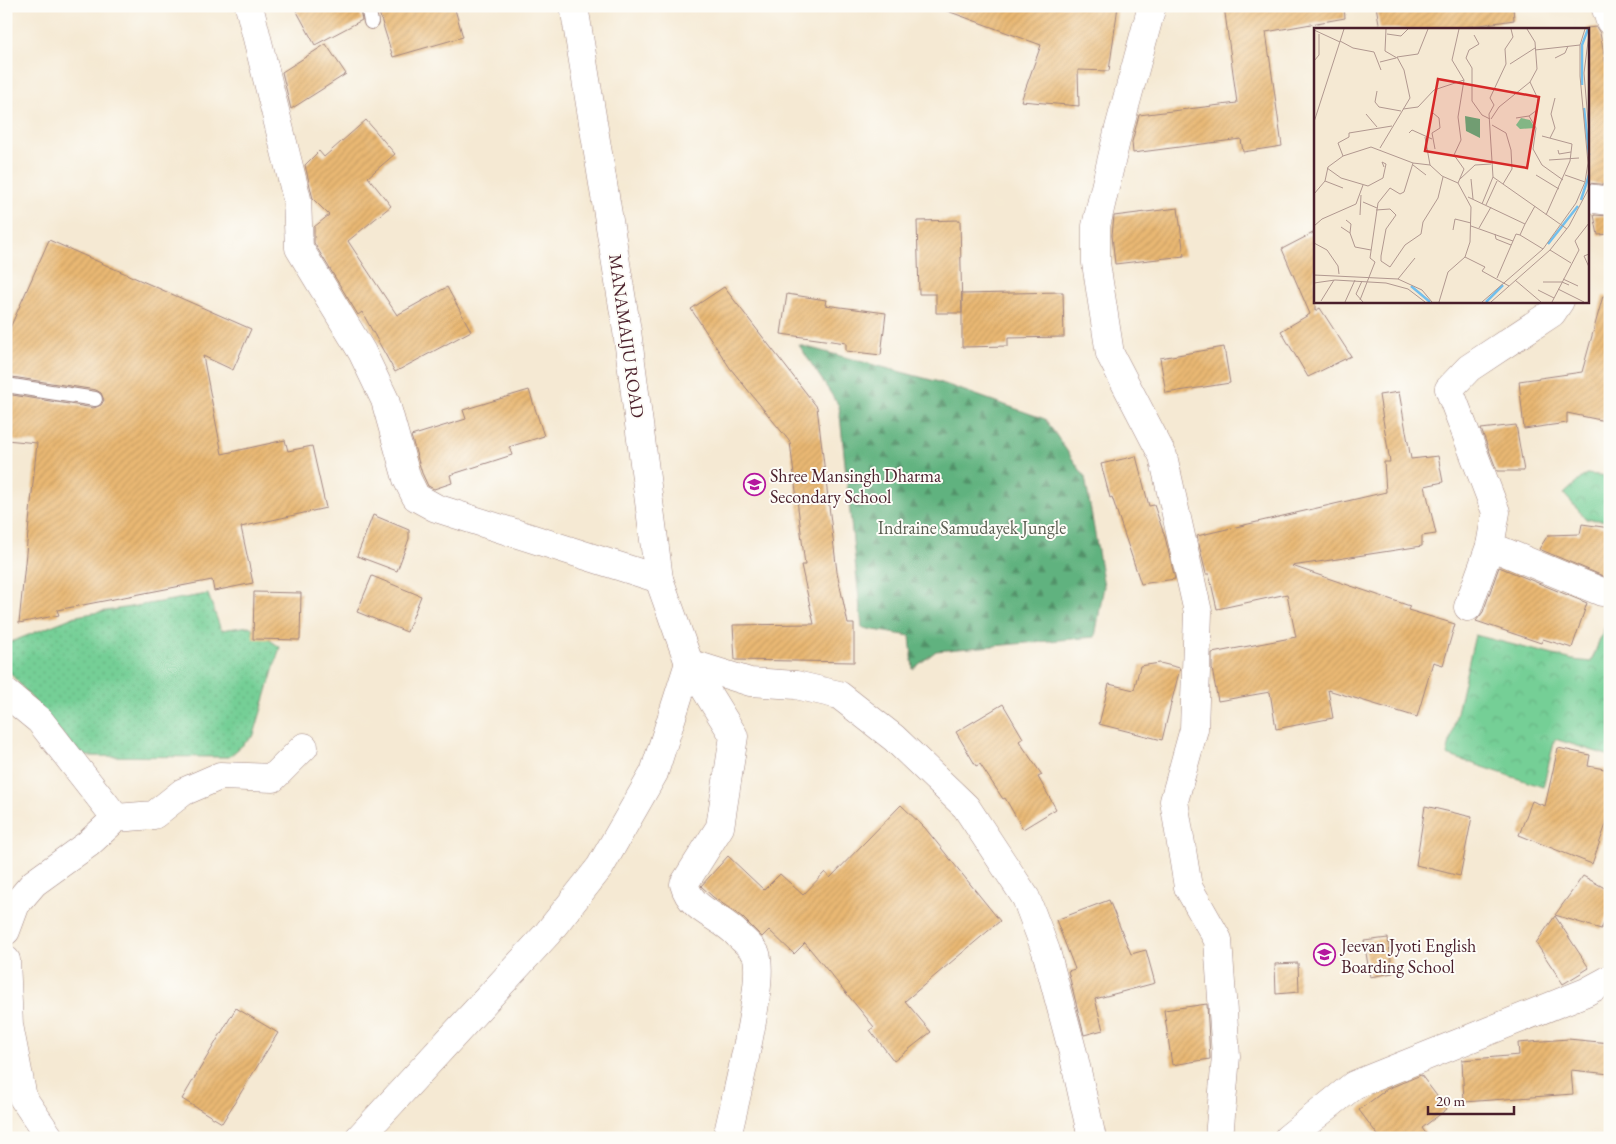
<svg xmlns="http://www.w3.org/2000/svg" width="1616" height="1144" font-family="'EB Garamond',serif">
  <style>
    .grass { fill: url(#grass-dots); stroke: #607760 }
    .forest { fill: url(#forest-firs); stroke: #556855 }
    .park { fill: url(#park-crowns); stroke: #607760 }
    .building { fill: url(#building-hatch) }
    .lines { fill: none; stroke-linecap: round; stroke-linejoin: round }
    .lane-casing { stroke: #a0847f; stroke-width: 16 }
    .street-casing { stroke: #a0847f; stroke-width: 29 }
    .lane { stroke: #fff; stroke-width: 14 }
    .street { stroke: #fff; stroke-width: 28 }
    .labels { text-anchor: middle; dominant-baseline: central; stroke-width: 4; stroke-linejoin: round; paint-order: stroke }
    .street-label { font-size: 18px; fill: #4a1f2b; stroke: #fdfcf7 }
    .poi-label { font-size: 18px; fill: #4a1f2b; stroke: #fdfcf7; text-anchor: start }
    .park-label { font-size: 18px; fill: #595d50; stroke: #fdfcf7 }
    .inset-river { fill: none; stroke: #73bfec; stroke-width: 2.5 }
    .inset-road { fill: none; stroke: #b19890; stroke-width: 1 }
    .view { fill: #d62828; fill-opacity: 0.15; stroke: #d62828; stroke-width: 2.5 }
    .inset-edge { fill: none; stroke: #4a1f2b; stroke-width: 2.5 }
  </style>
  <defs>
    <pattern id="grass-dots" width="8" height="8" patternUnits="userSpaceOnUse" patternTransform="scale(1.25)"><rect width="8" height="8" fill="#75cf96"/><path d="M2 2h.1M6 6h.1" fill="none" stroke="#67b181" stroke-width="1.8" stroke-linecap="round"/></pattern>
    <pattern id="forest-firs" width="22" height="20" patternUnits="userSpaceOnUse" patternTransform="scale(1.25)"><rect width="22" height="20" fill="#60b27f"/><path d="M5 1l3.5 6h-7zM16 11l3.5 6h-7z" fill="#519068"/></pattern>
    <pattern id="park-crowns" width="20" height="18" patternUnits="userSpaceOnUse" patternTransform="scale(1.25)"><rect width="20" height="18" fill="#75cf96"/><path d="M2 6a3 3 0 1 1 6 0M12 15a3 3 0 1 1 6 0" fill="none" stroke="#67b181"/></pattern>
    <pattern id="building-hatch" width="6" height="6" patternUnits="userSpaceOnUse" patternTransform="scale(1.25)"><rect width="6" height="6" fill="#e9b873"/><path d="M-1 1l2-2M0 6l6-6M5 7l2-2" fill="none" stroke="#c99e64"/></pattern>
  </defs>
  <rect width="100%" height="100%" fill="#fdfcf7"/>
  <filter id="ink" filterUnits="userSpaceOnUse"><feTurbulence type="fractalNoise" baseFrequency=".02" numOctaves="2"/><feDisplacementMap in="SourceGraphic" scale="10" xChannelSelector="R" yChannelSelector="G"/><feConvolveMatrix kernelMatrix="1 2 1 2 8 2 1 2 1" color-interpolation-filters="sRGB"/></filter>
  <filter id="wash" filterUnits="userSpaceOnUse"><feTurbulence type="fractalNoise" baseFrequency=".0096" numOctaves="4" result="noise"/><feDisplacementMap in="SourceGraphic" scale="20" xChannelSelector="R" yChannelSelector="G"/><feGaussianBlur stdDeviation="1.12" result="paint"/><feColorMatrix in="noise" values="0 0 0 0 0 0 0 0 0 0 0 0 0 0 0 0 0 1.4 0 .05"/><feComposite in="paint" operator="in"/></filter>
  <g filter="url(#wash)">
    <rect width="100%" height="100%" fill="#f5e9d3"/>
    <path class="grass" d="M208,594L221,630L249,626L280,647L254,735L229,757L81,756L6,668V644L76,616Z"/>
    <path class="forest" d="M799,345L939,382L1045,419L1085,477L1104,586L1095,637L936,651L913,669L910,636L862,628L839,406Z"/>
    <g class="park">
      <path d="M1586,474L1610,476V521L1586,519L1564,494Z"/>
      <path d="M1610,614V756L1555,739L1543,787L1447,755L1475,635L1573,660L1591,662Z"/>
    </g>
    <g id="blocks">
      <g class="building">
        <path d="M294,6H359L362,20L315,45Z"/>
        <path d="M377,6H454L463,37L393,57Z"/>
        <path d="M943,6H1118L1109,71L1078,70L1079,106L1021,101L1041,45L942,9Z"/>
        <path d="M1224,6H1344L1345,18L1266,32L1282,146L1243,152L1241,139L1133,153L1132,142L1139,115L1237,103Z"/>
        <path d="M1376,6H1513L1514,20L1454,29H1380Z"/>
        <path d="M1596,27L1600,33L1610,86V185L1588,183L1587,176V28Z"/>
        <path d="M326,44L346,74L291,109L282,72Z"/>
        <path d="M366,120L395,154L368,177L391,206L348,241L397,315L447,287L471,331L395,372L362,312L358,315L314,243V227L329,215L313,199L305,165L319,151L324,157Z"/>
        <path d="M1178,208L1184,256L1115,264L1112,235L1114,216Z"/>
        <path d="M1594,215L1610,216V234L1598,235Z"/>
        <path d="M960,220L962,313H936V294H919L917,221Z"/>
        <path d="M1315,232V311L1320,308L1351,356L1308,377L1281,331L1310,314L1282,249Z"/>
        <path d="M49,240L251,329L233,370L203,356L222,454L285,440L288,451L312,446L326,508L241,527L253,583L214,591L212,580L57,610L59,615L19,623L37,443L6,440V394L94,408L101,405L104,400L101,393L96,390L6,376V337Z"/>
        <path d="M724,287L817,407L837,572L848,624H854V662L735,660L733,625L814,624L801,565H805L790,442L730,368L691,309Z"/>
        <path d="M1063,292L1064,337L1008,338V346L962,347V294Z"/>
        <path d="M787,294L826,300L825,305L886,313L881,355L846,351V343L781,334Z"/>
        <path d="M1603,296L1610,297V422L1567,413V423L1524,429L1519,381L1582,372Z"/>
        <path d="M1224,347L1230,383L1166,393L1160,358Z"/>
        <path d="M529,390L544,436L509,447L512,455L450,475L452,483L434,489L428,486L422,473L411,436L466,419L463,410Z"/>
        <path d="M1399,392L1411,459L1438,456L1443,482L1425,486L1436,534L1422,536V546L1292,566L1410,606L1408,610L1455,624L1443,665L1433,662L1417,717L1328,690L1333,718L1276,729L1270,692L1218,701L1212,669V653L1296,637L1287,594L1217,609L1209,574H1206L1197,536L1386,492L1384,462H1390L1379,395Z"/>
        <path d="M1516,425L1524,471H1497L1481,429Z"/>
        <path d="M1136,456L1149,506L1154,505L1165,537L1175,579L1141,584L1112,497L1110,498L1101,464Z"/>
        <path d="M373,515L409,530V539L397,571L357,556Z"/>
        <path d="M1582,524L1610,528V579L1539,549L1548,535L1580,534Z"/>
        <path d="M1499,567L1587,603L1572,648L1543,639L1541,643L1476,621L1483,612Z"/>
        <path d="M372,576L421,596L407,632L357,612Z"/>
        <path d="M254,592L301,593L300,640L253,639Z"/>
        <path d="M1160,663L1180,668L1162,740L1099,724L1109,684L1134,690L1140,666Z"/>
        <path d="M1003,704L1023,738L1019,741L1042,775L1038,777L1056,809L1023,829L1005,798L1003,799L980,764L976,766L956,732Z"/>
        <path d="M1558,748L1590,755L1588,766L1610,770V813L1592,864L1519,835L1532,801L1545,806Z"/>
        <path d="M901,805L925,828L1000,921L905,1001L931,1032L894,1061L870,1030L874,1027L805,943L794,954L769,930L762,937L742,917L713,897L701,886L728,856L764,890L780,874L803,895L825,872L830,878Z"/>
        <path d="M1425,806L1472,817L1460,876L1416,865Z"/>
        <path d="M1583,876L1610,891V911L1601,929L1555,915Z"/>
        <path d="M1109,900L1131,954L1146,950L1155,983L1095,999L1103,1030L1084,1035L1068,971L1075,969L1056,920Z"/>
        <path d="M1555,916L1589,968L1563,984L1536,943Z"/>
        <path d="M1388,938L1393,973L1370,977L1364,941Z"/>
        <path d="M1298,963L1299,992L1276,994L1275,964Z"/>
        <path d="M1207,1004L1210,1059L1172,1065L1164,1010Z"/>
        <path d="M236,1008L278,1033L222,1123L182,1099Z"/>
        <path d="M1568,1039L1610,1043V1074L1571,1070L1573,1094L1464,1102L1462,1060L1519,1055L1518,1043Z"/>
        <path d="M1421,1075L1447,1109L1422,1128L1429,1138H1380L1359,1110L1387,1089Z"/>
      </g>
    </g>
  </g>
  <g filter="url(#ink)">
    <use href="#blocks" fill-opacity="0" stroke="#a0847f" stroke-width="1"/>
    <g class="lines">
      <defs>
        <g id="lane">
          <path d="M368,6L371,22"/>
          <path d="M6,385L95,399"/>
        </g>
        <g id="street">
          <path d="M249,6L297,199L299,248L362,352L385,400L407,479L416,497L436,508L659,579"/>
          <path d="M574,6L627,331L659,579L689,663L734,736L720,827L684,884C691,911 721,916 738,935C743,940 753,948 756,954C766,982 734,1103 727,1138"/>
          <path d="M1152,6L1118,132L1096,226V263L1110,354L1163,456L1198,612L1194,729L1174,801L1188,887L1218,940L1226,1056L1219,1138"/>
          <path d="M1605,6L1610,21"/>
          <path d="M1587,198L1610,201"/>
          <path d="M1560,301L1552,313L1469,368L1449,389L1496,512L1490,546L1602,592"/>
          <path d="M1468,607L1490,546"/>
          <path d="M689,663L750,682L796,685L839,695L894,738L966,807L1026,898L1046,951L1073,1053L1092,1138"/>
          <path d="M6,693L40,721L116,818"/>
          <path d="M6,931L16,904L34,883L88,844L116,818L154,815L183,792L220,776L273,778L304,747"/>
          <path d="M6,960L9,1025L23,1098L50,1138"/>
          <path d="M359,1138L547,934L600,867L654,773L689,663"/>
          <path d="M1288,1138L1354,1085L1586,992L1610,979"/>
        </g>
      </defs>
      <use href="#lane" class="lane-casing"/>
      <use href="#street" class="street-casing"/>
      <use href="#lane" class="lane"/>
      <use href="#street" class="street"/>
    </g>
  </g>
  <defs>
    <symbol id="school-ring" viewBox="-11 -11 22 22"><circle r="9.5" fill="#fdfcf7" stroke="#b5179e" stroke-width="1.5"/><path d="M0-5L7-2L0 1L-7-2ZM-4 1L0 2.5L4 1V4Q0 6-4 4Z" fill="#b5179e"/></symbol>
  </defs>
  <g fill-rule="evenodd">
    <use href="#school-ring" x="742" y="472" width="25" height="25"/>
    <use href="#school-ring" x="1312" y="942" width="25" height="25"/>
  </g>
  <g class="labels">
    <g class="street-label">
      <text transform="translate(627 336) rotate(82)">MANAMAIJU ROAD</text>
    </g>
    <g class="poi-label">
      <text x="770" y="475">Shree Mansingh Dharma<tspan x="770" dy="21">Secondary School</tspan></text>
      <text x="1341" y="945">Jeevan Jyoti English<tspan x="1341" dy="21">Boarding School</tspan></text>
    </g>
    <g class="park-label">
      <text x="972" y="527">Indraine Samudayek Jungle</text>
    </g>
  </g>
  <g transform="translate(1314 28)">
    <rect width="275" height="275" fill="#f5e9d3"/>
    <path d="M207,90L216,92L221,100L206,101L202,97Z" fill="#75cf96"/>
    <path d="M151,88L166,91V110L152,103Z" fill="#60b27f"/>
    <path class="inset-river" d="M268,57V17L274,1M270,80L275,127M267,172L275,147M234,216L264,178M97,258L116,274M172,274L189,257"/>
    <path class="inset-road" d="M72,1L71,23L83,30M197,1L199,9L191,21L192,36L176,70L180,77L175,86L179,149L253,201M0,2L26,14M73,6L87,8L94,1M275,6L270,45L275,105M160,7L165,16L155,22L152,30L158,40V73L168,87L176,91M26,13L39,20L60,24L67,42M221,22L266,17M241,30L251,25L254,18M0,33L5,27V6M66,34L82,30M196,36L221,20M63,63L61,74L65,79L87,83M89,81L104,79L120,62L150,52M119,85L125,90L126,100L118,105L121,121M52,86L63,99M215,88L222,100L219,121L228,137L249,152M202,90L215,88L223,82L224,71L216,54M177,91L185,79L216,54L223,41L221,14L213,1M0,94L30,1M178,97L192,105L197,122L198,141L189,156M95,105L98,102L118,111M228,108L258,116L256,133L232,187M111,109L116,137L128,148L144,155L157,179L156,214L151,229L134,244L125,274M236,110L241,100L237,86L241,70M66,120L96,70L90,42L83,29L104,26L114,1M244,122L245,126L257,124M29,128L24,115L35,109V105L78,98M235,132L265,130M99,137L112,147M13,140L27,150L54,158L69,150L72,136L68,134L70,139M222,147L245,161M251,147L271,154M146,151L161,137L177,136M157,151L159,171M11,153L29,160M144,155L150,141L140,127L147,112L144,89L150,52L138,32L145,1M0,166L11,153L14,139L29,128L57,119L99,135L116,137M154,169L211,196L206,207L202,206L183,250M49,174L63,180M168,176L179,149M172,177L183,153M62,182L76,181L82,187L72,201L67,228V233L76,239L91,217L107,206L109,194L124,170L129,149M46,187L47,167M32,192L37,196L36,205M211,196L221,178M0,198L8,191L42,176L49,157M157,198L199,213M27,199L36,205L41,219L57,222M165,200L177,179M139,202L141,191L157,195M181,206L182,211L197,217M206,207L229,221M0,215L13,222L24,238L25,246M236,222L257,235M275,226L270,228L275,239M151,229L171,239L168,243L195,258M0,247L84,251L108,262L118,274M84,251L101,230M249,251L264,258M201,252L227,274M48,253L42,266L49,274M229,254H248L255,257M0,255L21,252L72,255L94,261L111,274M244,261L270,274M224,262L240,270M46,272L61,234L56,230L64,175L76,160L86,166L90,164L99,135M7,273L20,252M31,274L41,252M168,274L229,221L262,175L271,154L274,135L266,48V17L271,1M177,274L236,222L255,198L275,160M238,274L265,222L261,213L275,195"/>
    <path class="view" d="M124,51L225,69L213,140L111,123Z"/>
    <rect width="275" height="275" class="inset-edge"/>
  </g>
  <rect width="1616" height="1144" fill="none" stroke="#fdfcf7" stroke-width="25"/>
  <path d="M1428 1106v8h86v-8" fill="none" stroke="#4a1f2b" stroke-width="2.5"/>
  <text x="1436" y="1106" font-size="15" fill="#4a1f2b" stroke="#fdfcf7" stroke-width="4" paint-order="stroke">20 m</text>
</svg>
